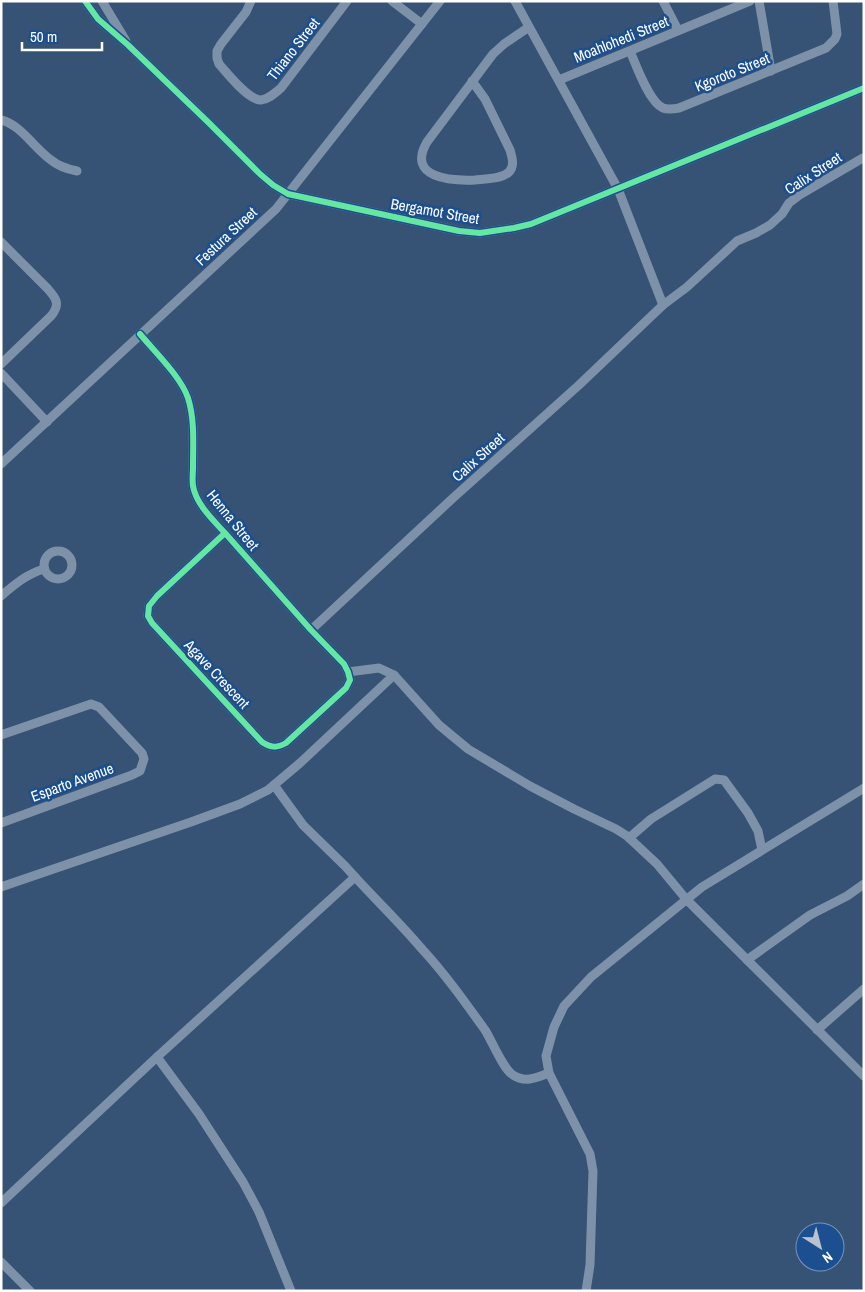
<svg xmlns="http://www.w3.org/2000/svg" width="865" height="1292" font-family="'Archivo Narrow',sans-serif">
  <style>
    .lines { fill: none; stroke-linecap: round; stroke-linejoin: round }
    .minor { stroke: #7d92a8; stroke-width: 9 }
    .cycleway-casing { stroke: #1b4f8f; stroke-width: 9 }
    .cycleway { stroke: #66e7a1; stroke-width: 6 }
    .labels { text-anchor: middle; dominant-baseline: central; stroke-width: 5; stroke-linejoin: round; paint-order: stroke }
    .street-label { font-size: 15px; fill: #fff; stroke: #1b4f8f }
  </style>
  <rect width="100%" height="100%" fill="#365274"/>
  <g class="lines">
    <g class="minor">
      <path d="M85,1L98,19L128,45L209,123L260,174L273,185L288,194L459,231L480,233L514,228L531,224L864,88"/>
      <path d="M102,1L126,41"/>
      <path d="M251,1L246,12L221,44L217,51V58L219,64C228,74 248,100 261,100C269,99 275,93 281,88L347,1"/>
      <path d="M392,1L422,24"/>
      <path d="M515,1L618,189L663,305"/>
      <path d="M663,1L678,30"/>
      <path d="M759,1L771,71"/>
      <path d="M630,51C636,65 649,102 663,108C668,110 674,109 679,108L826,48L835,39L837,34L833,1"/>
      <path d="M559,80L750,1"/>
      <path d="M472,81L485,99L510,150C512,157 515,166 509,172C502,179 485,179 475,180C451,181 406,178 427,142L493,54L504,44L529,27"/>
      <path d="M1,120C20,124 35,149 51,160C58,166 67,169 77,171"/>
      <path d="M1,242L47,288C56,298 61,304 51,316L1,364"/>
      <path d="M140,334C155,352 181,377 188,398C195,420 193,445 193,467C193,473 192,480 193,486C196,504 213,520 225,533L311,630L344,664L348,672L350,680L346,688L286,743C277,748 271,748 262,742L152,623L148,616L149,606L157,596L225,533"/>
      <path d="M1,373L47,422"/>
      <path d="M1,464L276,209L440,1"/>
      <circle cx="58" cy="565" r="14"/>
      <path d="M1,596C15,584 27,574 44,569"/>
      <path d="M311,630L453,498L579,385L663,305L687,287L737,241L756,233L770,225L782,214L789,203L801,194L863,158"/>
      <path d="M348,672L379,668L394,675L439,725L468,749L530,786L574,809L616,829L627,836L657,864L686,899L697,910L864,1076"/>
      <path d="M1,735L91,704L99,707L142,753L144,759L140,771L132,775L1,823"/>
      <path d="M274,785L303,825L345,866L355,877"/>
      <path d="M629,838L651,819L715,779L724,780L748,813L758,831L762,850"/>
      <path d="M1,887L191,822L240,804L268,790L300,763L394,675"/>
      <path d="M747,960L810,915L847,896L864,884"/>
      <path d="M817,1030L864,989"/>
      <path d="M157,1057L199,1114L243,1182L259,1212L291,1291"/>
      <path d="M1,1203L157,1057L355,877C377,901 401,924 422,949C445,974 465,1002 485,1030C492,1041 503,1069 513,1075C525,1083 536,1078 549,1073"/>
      <path d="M1,1262L30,1291"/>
      <path d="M586,1291L590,1265L593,1171L590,1154L549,1073L546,1056L554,1027L564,1006L591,977L702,887L864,788"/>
    </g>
    <defs>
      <g id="cycleway">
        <path d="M85,1L98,19L128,45L209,123L260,174L273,185L288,194L459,231L480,233L514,228L531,224L864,88"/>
        <path d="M140,334C155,352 181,377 188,398C195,420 193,445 193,467C193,473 192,480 193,486C196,504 213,520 225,533L311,630L344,664L348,672L350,680L346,688L286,743C277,748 271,748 262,742L152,623L148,616L149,606L157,596L225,533"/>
      </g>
    </defs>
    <use href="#cycleway" class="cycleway-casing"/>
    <use href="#cycleway" class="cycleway"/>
  </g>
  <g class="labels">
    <g class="street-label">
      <text transform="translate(621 39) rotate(-22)">Moahlohedi Street</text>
      <text transform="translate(293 49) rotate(-52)">Thiano Street</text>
      <text transform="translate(732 72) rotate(-22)">Kgoroto Street</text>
      <text transform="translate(813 173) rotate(-33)">Calix Street</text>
      <text transform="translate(435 211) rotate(10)">Bergamot Street</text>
      <text transform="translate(226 236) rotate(-43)">Festura Street</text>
      <text transform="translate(478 457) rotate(-42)">Calix Street</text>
      <text transform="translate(233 520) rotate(51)">Henna Street</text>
      <text transform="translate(217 674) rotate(47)">Agave Crescent</text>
      <text transform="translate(72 782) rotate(-20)">Esparto Avenue</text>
    </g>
  </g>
  <rect width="865" height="1292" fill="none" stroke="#ffffff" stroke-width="5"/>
  <g transform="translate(820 1247) rotate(144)"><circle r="24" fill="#1b4f8f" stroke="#7695bc"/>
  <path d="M0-4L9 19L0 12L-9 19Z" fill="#b9c2ce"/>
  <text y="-8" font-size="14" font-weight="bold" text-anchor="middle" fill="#ffffff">N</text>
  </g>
  <path d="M22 42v8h80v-8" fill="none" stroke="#ffffff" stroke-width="2.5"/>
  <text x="30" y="42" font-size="15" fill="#ffffff" stroke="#1b4f8f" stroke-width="4" paint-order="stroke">50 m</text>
</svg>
